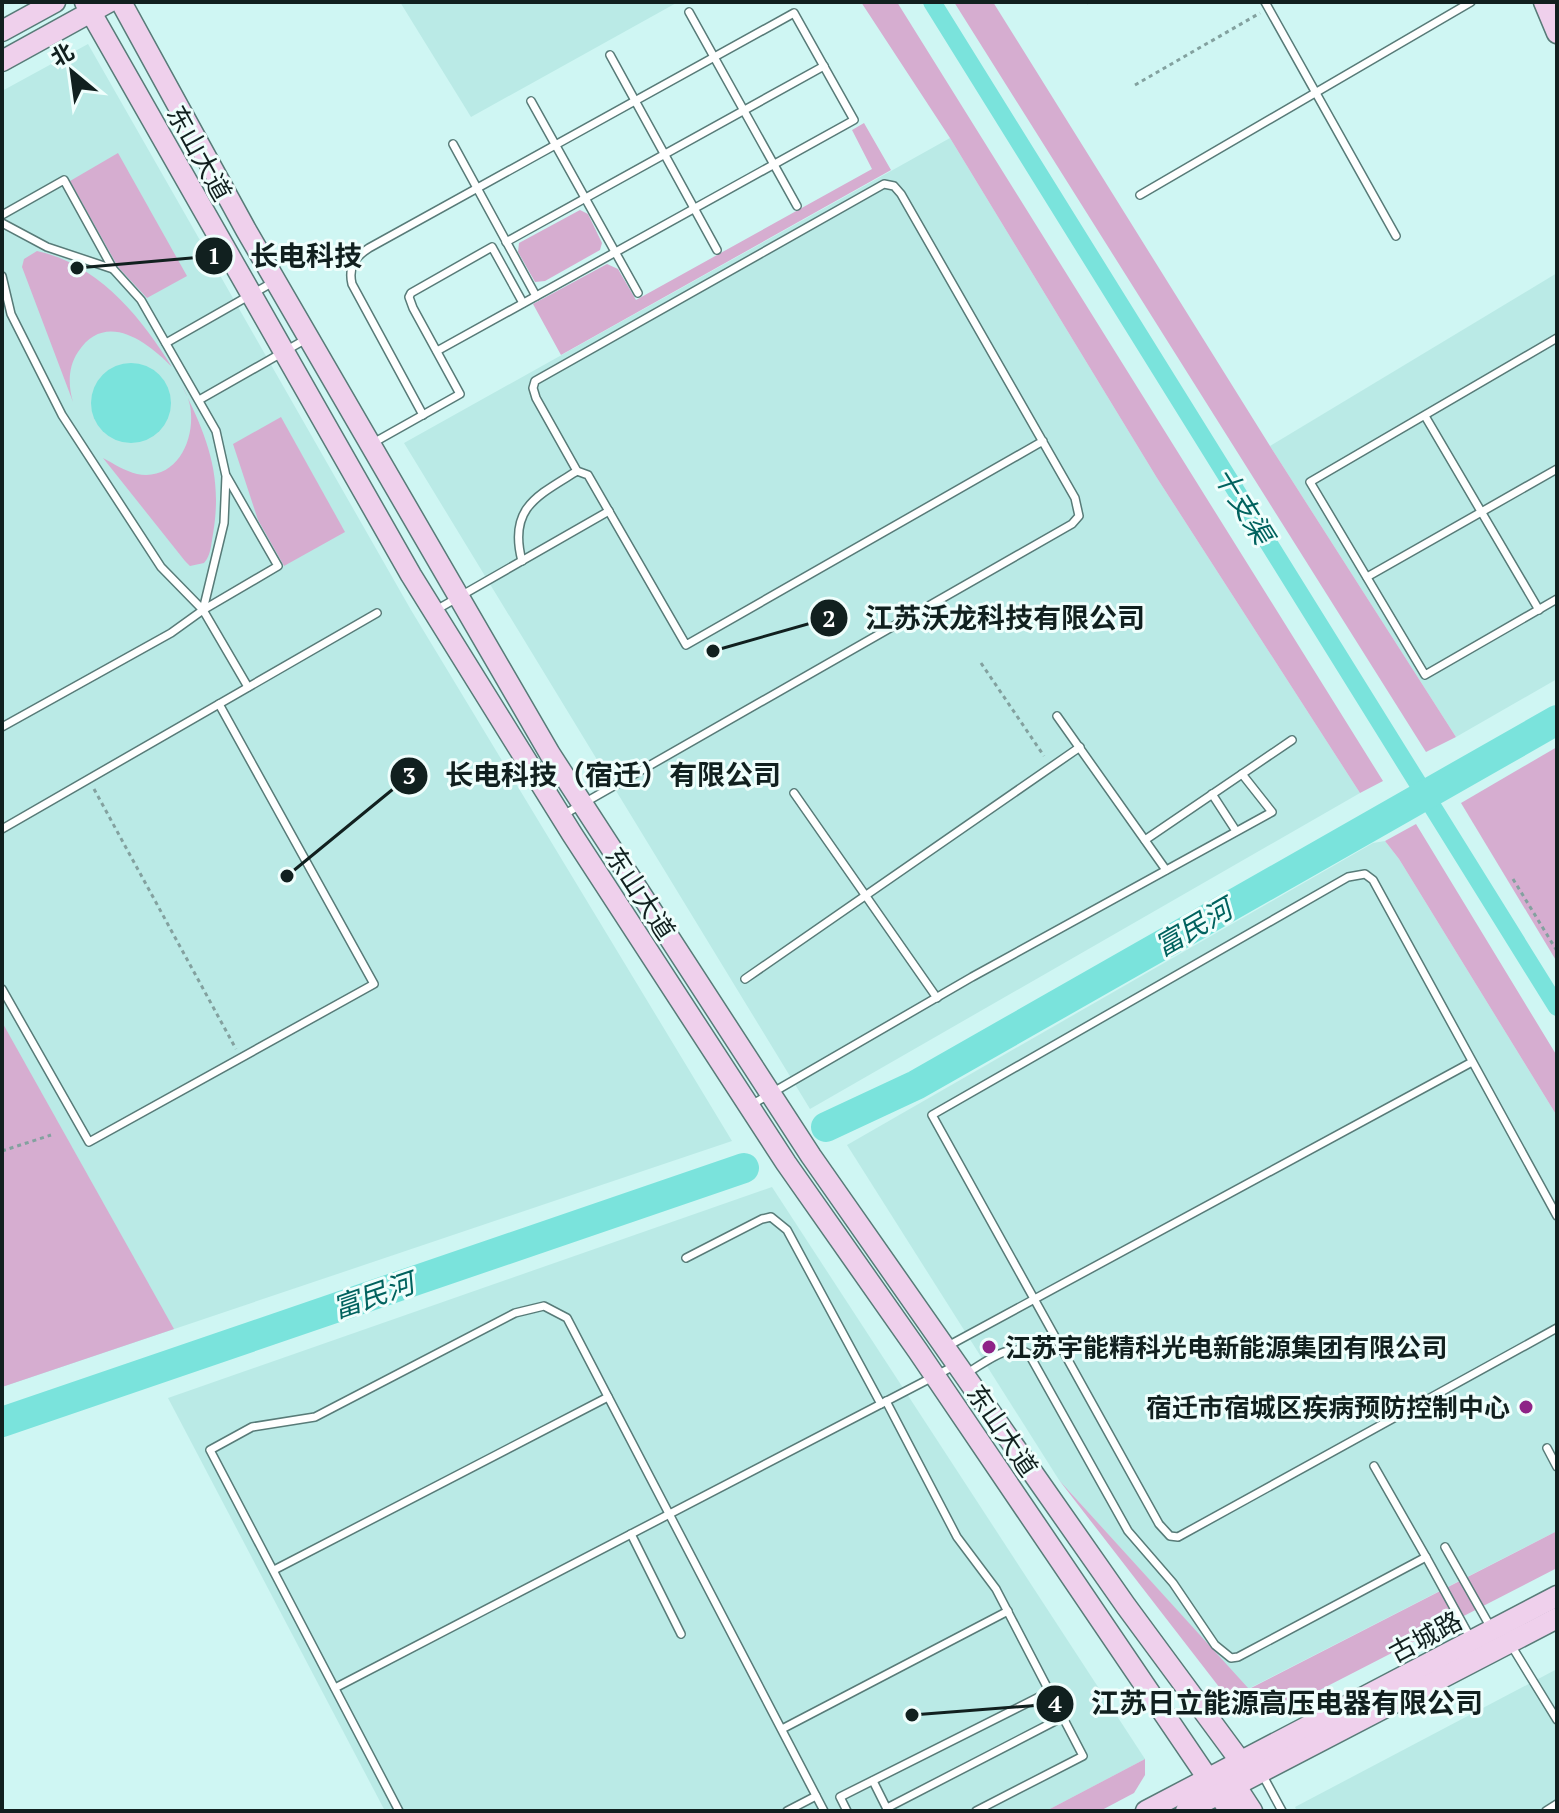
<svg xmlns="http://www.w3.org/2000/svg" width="1559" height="1813" font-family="'PT Serif','Noto Sans SC',serif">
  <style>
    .built { fill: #baeae6 }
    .green { fill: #d6add0 }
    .water { fill: #7ae3dc }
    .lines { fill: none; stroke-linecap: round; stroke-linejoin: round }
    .canal { stroke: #7ae3dc; stroke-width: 18 }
    .river { stroke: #7ae3dc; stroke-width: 30 }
    .lane-casing { stroke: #587b78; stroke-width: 10 }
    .secondary-casing { stroke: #587b78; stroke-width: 23 }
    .path { stroke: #83a19f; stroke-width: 3; stroke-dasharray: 4 4; stroke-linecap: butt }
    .lane { stroke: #fff; stroke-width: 7 }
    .secondary { stroke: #efd0ec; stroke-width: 20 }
    .poi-dot { fill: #8e2387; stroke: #effefc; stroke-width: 3 }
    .labels { text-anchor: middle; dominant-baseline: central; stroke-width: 6; stroke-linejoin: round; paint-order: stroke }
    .street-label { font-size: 26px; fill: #11201f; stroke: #effefc }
    .poi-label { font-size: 26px; font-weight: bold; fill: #11201f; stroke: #effefc; text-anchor: start }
    .water-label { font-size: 28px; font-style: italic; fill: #00625e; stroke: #effefc }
    .leader { fill: none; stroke: #11201f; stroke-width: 3 }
    .callout-dot { fill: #11201f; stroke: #effefc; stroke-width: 3 }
    .mark-label { font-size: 24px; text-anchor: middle; font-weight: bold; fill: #fff }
    .callout-label { font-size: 28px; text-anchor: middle; font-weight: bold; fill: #11201f; stroke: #effefc; stroke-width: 6; stroke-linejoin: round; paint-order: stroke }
  </style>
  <rect width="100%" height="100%" fill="#cff6f3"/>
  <g class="built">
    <path d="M400,2H678L471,117Z"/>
    <path d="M88,44L411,610L732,1141L2,1387V91Z"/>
    <path d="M950,138L1157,478L1360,793L810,1109L404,443Z"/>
    <path d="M1557,273V679L1456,737L1270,446Z"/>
    <path d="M1385,841L1399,859L1557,1116V1531L1248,1689L1059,1480L847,1145L1373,843Z"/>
    <path d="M772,1187L1145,1759L1046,1811H385L168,1398Z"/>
    <path d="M1557,1669V1811H1297L1295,1807Z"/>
  </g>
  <g class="green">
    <path d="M861,2H897L1383,781L1360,793L1157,478L950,138Z"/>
    <path d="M954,2H993L1270,446L1456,737L1426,752Z"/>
    <path d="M864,123L891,170L561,355L533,304L607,264L618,269L636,300L872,169L852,130Z"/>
    <path d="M118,153L187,276L147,298L118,267L70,181Z"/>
    <path d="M580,210L588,214L602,243L600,250L545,281L535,282L518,252L519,243Z"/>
    <path d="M37,251C98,264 141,317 172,367C147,341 105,310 78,352C68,367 68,385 73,402L22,267L24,259Z"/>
    <path d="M181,384C207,436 223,475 213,534C211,545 211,555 204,563L190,566L185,561L103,458C114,464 125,471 137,474C174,481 193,445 191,414C191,403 186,393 181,384Z"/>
    <path d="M281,417L345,532L284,566L258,520L233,444Z"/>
    <path d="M1557,747V962L1461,803Z"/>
    <path d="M1416,824L1557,1056V1116L1399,859L1385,841Z"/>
    <path d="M2,1022L174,1329L2,1387Z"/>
    <path d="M1059,1480L1249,1689L1557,1531V1568L1277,1712L1256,1715L1233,1705Z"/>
    <path d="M1145,1759V1775L1134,1793L1100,1811H1046Z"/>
  </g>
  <circle class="water" cx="131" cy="403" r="40"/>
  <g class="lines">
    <path class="canal" d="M932,2L1557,1007"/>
    <g class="river">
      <path d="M826,1127L916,1085L1557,720"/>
      <path d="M2,1422L744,1168"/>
    </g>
    <defs>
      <g id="lane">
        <path d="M1265,2L1396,236"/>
        <path d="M689,12L797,206"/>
        <path d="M610,55L717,250"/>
        <path d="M531,101L638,293"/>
        <path d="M453,144L536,296"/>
        <path d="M1140,195L1471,2"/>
        <path d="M2,215L64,180L113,269L141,300L216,431L226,476L224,523L203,610L248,687"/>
        <path d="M2,223L47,247L113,269"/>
        <path d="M506,242L824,66"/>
        <path d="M2,276L11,314L62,415L161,567L203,610L171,633L2,727"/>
        <path d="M1557,338L1310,482L1425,675L1557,599"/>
        <path d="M166,343L275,281"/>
        <path d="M199,400L308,338"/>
        <path d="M423,415L352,284C348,267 355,257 369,248L794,13L854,120L437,351"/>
        <path d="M1425,416L1539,610"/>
        <path d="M373,443L460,394L413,308L409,297L411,293L492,247L523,303"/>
        <path d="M522,561C508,508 537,496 577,471"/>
        <path d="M1367,577L1557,469"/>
        <path d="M203,610L278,566L227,477"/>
        <path d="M436,610L609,511"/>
        <path d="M1057,716L1166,870"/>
        <path d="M794,793L937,998"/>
        <path d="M1212,794L1236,831"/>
        <path d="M563,815L1072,524L1079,516L1075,498L901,194L894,186L884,184L535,381L533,388L536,398L577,471L588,475L686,645L1043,441"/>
        <path d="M2,829L377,613"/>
        <path d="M1145,840L1292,740"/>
        <path d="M745,979L1080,747"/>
        <path d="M2,989L89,1142L374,984L219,704"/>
        <path d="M751,1105L972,977L1272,812L1242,774"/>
        <path d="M1557,1216L1373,880L1365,874L1348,877L932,1115L1159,1524L1170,1536L1178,1537L1557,1328"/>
        <path d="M686,1258L762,1219L771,1217L787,1230L881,1404"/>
        <path d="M946,1347L1472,1062"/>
        <path d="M967,1373C985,1363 1009,1341 1029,1354L1128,1531L1173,1583L1215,1645L1231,1658L1238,1657L1426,1557L1374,1466"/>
        <path d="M886,1401L957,1537L996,1589L1083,1756L976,1811"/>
        <path d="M1547,1448L1557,1467"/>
        <path d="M631,1534L681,1634"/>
        <path d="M1445,1547L1491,1628"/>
        <path d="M1426,1557L1471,1639"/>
        <path d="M274,1570L608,1397"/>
        <path d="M1511,1645L1557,1720"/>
        <path d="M335,1688L954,1366"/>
        <path d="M782,1729L1008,1611"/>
        <path d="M1262,1774L1282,1811"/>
        <path d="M873,1781L888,1811"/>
        <path d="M887,1808L1063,1717"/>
        <path d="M399,1811L210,1450L252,1427L315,1417L515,1313L544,1306L567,1318L824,1811"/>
        <path d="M787,1811L816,1796"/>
        <path d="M847,1811L840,1797L1049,1692"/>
        <path d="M1546,1811L1557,1804"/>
      </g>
      <g id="secondary">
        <path d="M85,2L411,575L572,834L786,1163L918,1351L1230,1811"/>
        <path d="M121,2L246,230L550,754L811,1156L1126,1606L1241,1762L1235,1785L1252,1811"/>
        <path d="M1544,2L1557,33"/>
        <path d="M2,31L55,2"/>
        <path d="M2,61L109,2"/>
        <path d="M1146,1811L1557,1596"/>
        <path d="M1186,1811L1557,1618"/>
      </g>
    </defs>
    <use href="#lane" class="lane-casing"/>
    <use href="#secondary" class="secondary-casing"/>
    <g class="path">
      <path d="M1087,3L1089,2"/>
      <path d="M1135,85L1260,13"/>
      <path d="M981,663L1044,756"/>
      <path d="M94,789L236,1049"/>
      <path d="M1513,879L1557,951"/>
      <path d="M2,1151L51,1135"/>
    </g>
    <use href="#lane" class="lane"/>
    <use href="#secondary" class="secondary"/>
  </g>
  <g class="poi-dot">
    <circle cx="989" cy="1347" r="8"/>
    <circle cx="1526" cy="1407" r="8"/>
  </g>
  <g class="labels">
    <g class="street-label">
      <text transform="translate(200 153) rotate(61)">东山大道</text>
      <text transform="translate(641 893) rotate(57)">东山大道</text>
      <text transform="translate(1003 1430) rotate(56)">东山大道</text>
      <text transform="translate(1425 1636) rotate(-28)">古城路</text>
    </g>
    <g class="poi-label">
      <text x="1005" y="1347">江苏宇能精科光电新能源集团有限公司</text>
      <text x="1510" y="1407" text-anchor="end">宿迁市宿城区疾病预防控制中心</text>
    </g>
    <g class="water-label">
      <text transform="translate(1244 505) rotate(58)">十支渠</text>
      <text transform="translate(1193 927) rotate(-30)">富民河</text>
      <text transform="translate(373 1295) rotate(-19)">富民河</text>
    </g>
  </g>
  <path class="leader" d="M77 268L214 256M713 651L829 618M287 876L409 776M912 1715L1055 1704"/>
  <g class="callout-dot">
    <circle cx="77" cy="268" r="8"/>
    <circle cx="713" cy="651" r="8"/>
    <circle cx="287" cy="876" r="8"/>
    <circle cx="912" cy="1715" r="8"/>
    <circle cx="214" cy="256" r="20"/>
    <circle cx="829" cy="618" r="20"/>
    <circle cx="409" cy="776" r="20"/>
    <circle cx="1055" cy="1704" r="20"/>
  </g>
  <g class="mark-label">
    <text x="214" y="264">1</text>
    <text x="829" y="627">2</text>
    <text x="409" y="784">3</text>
    <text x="1055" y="1712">4</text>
  </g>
  <g class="callout-label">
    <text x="306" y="266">长电科技</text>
    <text x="1005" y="628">江苏沃龙科技有限公司</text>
    <text x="613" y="785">长电科技（宿迁）有限公司</text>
    <text x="1287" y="1713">江苏日立能源高压电器有限公司</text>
  </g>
  <rect width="1559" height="1813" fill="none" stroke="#11201f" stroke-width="8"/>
  <g transform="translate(72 72) rotate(331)" stroke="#effefc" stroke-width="6" paint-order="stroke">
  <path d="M0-6L14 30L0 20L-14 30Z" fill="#11201f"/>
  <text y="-12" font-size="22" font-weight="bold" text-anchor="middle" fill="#11201f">北</text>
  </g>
</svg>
